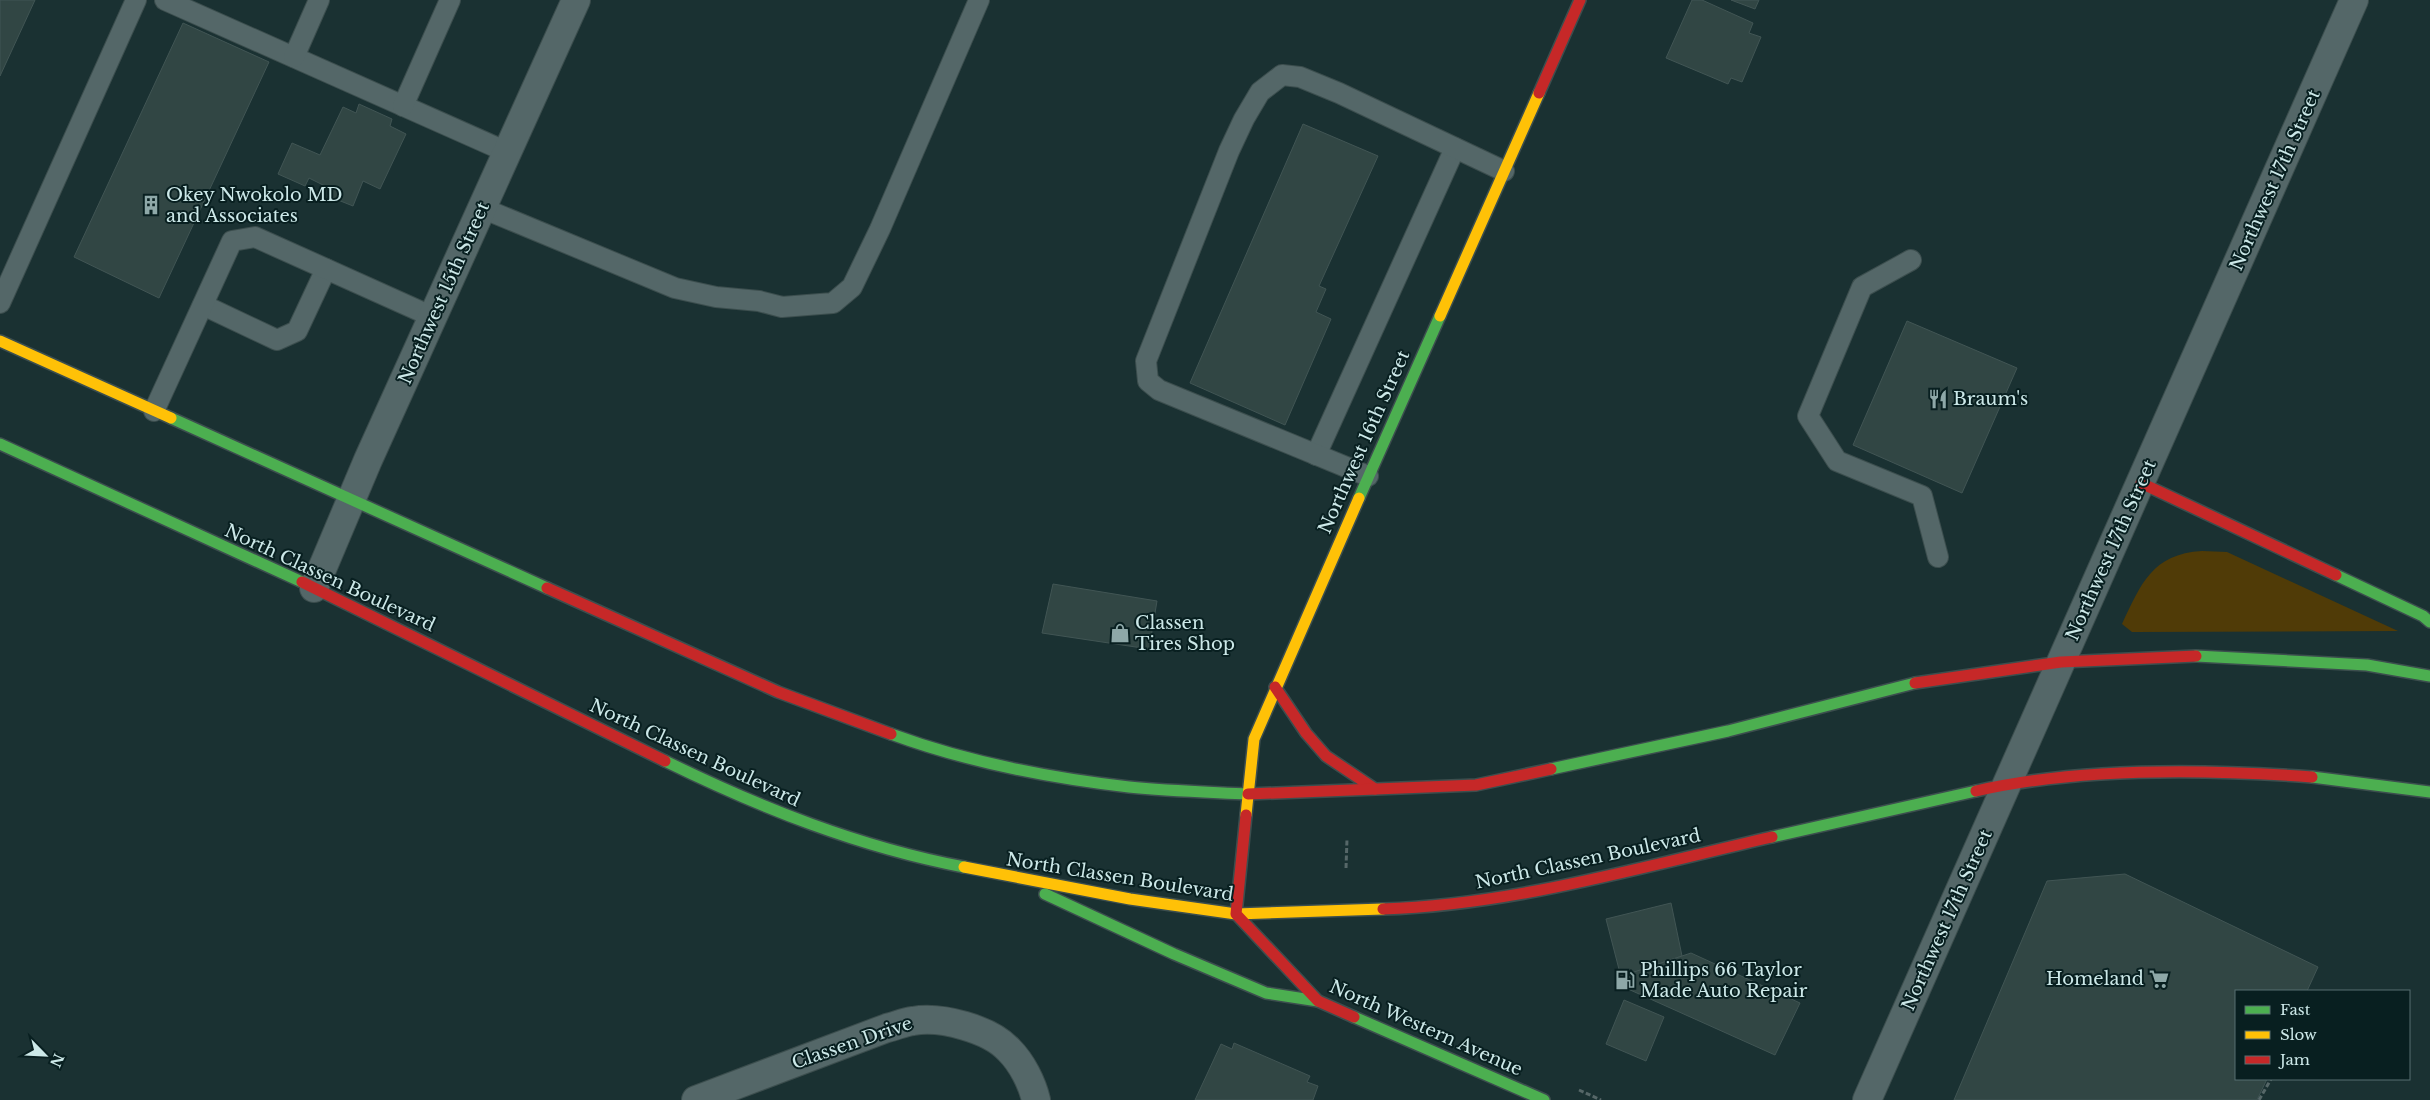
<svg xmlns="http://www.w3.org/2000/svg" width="2430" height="1100" font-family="'Libre Baskerville',serif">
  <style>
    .green { fill: #503b07 }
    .building { fill: #314644; stroke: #415554 }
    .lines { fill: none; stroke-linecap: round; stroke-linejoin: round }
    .lane-casing { stroke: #3c4e4e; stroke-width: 22 }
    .street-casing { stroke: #3c4e4e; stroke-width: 30 }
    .fast-casing { stroke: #3c4e4e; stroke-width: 14 }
    .slow-casing { stroke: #3c4e4e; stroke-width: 14 }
    .jam-casing { stroke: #3c4e4e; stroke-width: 14 }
    .path { stroke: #566768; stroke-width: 3; stroke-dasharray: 5 2.5; stroke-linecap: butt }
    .lane { stroke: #546768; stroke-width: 20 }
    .street { stroke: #546768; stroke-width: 28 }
    .fast { stroke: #4caf50; stroke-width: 11 }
    .slow { stroke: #ffc107; stroke-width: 11 }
    .jam { stroke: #c62828; stroke-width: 11 }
    .labels { text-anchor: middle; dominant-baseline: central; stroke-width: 4; stroke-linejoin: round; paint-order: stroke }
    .street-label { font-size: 18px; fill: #cce8e8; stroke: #081f20 }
    .poi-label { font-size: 18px; fill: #cce8e8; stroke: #081f20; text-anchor: start }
  </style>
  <rect width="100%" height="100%" fill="#1a3132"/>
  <path class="green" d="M2202,551L2227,552L2398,631L2132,632L2122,624C2141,584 2152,554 2202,551Z"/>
  <g class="building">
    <path d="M0,0H35L0,76Z"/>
    <path d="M1692,0H1702L1753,23L1749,33L1761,37L1742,82L1731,78L1728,84L1666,58Z"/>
    <path d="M1731,0H1759L1755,9Z"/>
    <path d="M183,23L269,62L159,298L74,257Z"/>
    <path d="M359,104L392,119L390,126L406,134L380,189L363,181L353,206L328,196L331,189L309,178L305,186L278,174L292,143L320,155L343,107L356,113Z"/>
    <path d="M1303,124L1378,156L1319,286L1326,289L1316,312L1331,319L1285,425L1190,383Z"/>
    <path d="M1907,321L2017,368L1962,493L1853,445Z"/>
    <path d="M1053,584L1157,601L1149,649L1042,633Z"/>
    <path d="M2125,874L2318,967L2307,991H2236V1079H2267L2257,1100H1954L2047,881Z"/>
    <path d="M1671,903L1682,956L1621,977L1606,919Z"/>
    <path d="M1691,953L1800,1003L1775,1055L1628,989L1625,975Z"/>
    <path d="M1624,1000L1664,1017L1646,1061L1606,1044Z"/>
    <path d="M1234,1043L1310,1076L1307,1082L1318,1086L1313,1100H1195L1221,1044L1232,1049Z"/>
  </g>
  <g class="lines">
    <defs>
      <g id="lane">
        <path d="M165,0L507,152"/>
        <path d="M294,57L319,0"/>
        <path d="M403,106L450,0"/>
        <path d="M482,208L675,288L716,297L759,301L782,307L833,303L852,287L880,229L979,0"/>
        <path d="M1911,260L1862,287L1808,416L1837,461L1922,496L1938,557"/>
        <path d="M0,303L136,0"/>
        <path d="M203,305L277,340L297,331L326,269"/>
        <path d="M154,411L232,241L255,237L433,317"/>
        <path d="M1316,455L1455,148"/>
        <path d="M1368,476L1159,390L1148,381L1146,361L1229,151L1244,119L1260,92L1282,75L1300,77L1339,93L1504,171"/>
      </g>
      <g id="street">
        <path d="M314,588L368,460L576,0"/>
        <path d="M696,1100L887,1028C896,1026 904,1022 913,1021C941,1016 990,1029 1009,1050C1022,1063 1032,1083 1036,1100"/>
        <path d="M1867,1100L2354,0"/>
      </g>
      <g id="fast">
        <path d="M171,418L547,588"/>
        <path d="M0,444L302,582"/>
        <path d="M1359,498L1440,316"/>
        <path d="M2336,575L2423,616L2430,622"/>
        <path d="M2196,656L2367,665L2430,676"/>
        <path d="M891,734C967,762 1049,778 1129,787C1168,791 1208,792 1248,794"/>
        <path d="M665,761C761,808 859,847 964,867"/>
        <path d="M1551,769L1728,731L1915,683"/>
        <path d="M2312,777L2430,792"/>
        <path d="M1772,837L1976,791"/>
        <path d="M1045,894L1174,954L1266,993L1318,1001"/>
        <path d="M1354,1017L1544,1100"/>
      </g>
      <g id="slow">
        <path d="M1440,316L1539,93"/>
        <path d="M0,341L171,418"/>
        <path d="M1246,815L1254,739L1359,498"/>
        <path d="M964,867L1130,899L1236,914L1383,909"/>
      </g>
      <g id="jam">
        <path d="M1539,93L1580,0"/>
        <path d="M2141,483L2336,575"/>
        <path d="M302,582L665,761"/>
        <path d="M547,588L778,692L891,734"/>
        <path d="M1915,683L2061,662L2196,656"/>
        <path d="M1275,687L1306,733L1326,756L1375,789"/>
        <path d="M1976,791C2081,767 2204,769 2312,777"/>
        <path d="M1248,794L1476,785L1551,769"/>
        <path d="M1246,815L1236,914L1318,1001L1354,1017"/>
        <path d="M1383,909C1513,905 1645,866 1772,837"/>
      </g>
    </defs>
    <use href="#lane" class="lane-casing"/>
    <use href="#street" class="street-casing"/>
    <use href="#fast" class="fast-casing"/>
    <use href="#slow" class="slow-casing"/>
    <use href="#jam" class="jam-casing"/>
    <g class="path">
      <path d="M1346,868L1347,839"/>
      <path d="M1579,1090L1601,1100"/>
      <path d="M2259,1100L2271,1079"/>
    </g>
    <use href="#lane" class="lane"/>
    <use href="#street" class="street"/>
    <use href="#fast" class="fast"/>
    <use href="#slow" class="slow"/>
    <use href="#jam" class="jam"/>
  </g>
  <defs>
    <symbol id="building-bare" viewBox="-9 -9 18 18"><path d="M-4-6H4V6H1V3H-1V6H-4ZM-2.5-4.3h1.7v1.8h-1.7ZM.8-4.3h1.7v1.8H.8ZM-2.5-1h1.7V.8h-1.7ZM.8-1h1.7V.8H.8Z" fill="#8ea8a8" stroke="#081f20" stroke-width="2.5" paint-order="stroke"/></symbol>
    <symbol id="restaurant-bare" viewBox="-9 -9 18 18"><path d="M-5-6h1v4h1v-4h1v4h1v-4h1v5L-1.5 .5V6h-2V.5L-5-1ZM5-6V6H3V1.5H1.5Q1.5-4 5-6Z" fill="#8ea8a8" stroke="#081f20" stroke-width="2.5" paint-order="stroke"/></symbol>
    <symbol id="shop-bare" viewBox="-9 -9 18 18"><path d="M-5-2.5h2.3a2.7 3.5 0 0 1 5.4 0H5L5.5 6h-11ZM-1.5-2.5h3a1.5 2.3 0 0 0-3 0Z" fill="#8ea8a8" stroke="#081f20" stroke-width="2.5" paint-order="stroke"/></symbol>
    <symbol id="supermarket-bare" viewBox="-9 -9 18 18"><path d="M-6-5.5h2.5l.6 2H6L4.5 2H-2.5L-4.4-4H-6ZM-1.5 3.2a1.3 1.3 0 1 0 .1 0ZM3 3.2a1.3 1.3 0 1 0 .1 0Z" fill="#8ea8a8" stroke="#081f20" stroke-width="2.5" paint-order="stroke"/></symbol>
    <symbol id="fuel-bare" viewBox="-9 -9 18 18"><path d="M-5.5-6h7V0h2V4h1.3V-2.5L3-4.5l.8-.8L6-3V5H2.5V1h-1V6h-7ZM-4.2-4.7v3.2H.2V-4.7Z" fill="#8ea8a8" stroke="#081f20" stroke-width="2.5" paint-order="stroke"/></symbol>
  </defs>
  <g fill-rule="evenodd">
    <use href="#building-bare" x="137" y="191" width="28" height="28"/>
    <use href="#restaurant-bare" x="1924" y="385" width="28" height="28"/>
    <use href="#shop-bare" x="1106" y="619" width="28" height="28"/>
    <use href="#supermarket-bare" x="2145" y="965" width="28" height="28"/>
    <use href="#fuel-bare" x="1611" y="966" width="28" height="28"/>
  </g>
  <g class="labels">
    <g class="street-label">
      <text transform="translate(2275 180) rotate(-66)">Northwest 17th Street</text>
      <text transform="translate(444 293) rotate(-66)">Northwest 15th Street</text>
      <text transform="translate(1364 442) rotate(-66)">Northwest 16th Street</text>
      <text transform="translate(2111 550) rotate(-66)">Northwest 17th Street</text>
      <text transform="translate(330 578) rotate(25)">North Classen Boulevard</text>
      <text transform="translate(695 753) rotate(25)">North Classen Boulevard</text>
      <text transform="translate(1588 859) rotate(-12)">North Classen Boulevard</text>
      <text transform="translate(1120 877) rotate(9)">North Classen Boulevard</text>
      <text transform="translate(1947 920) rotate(-66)">Northwest 17th Street</text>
      <text transform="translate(1426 1028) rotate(24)">North Western Avenue</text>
      <text transform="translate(852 1043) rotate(-19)">Classen Drive</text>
    </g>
    <g class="poi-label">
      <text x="166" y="195">Okey Nwokolo MD<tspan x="166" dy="21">and Associates</tspan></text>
      <text x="1953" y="399">Braum's</text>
      <text x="1135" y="623">Classen<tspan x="1135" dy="21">Tires Shop</tspan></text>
      <text x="1640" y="970">Phillips 66 Taylor<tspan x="1640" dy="21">Made Auto Repair</tspan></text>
      <text x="2144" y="979" text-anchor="end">Homeland</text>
    </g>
  </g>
  <rect x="2235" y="990" width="175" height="90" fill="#081f20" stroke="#566f70"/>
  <rect x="2245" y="1006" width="25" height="8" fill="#4caf50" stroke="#566f70"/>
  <text x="2280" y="1015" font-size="15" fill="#cce8e8">Fast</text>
  <rect x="2245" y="1031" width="25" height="8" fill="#ffc107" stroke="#566f70"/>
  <text x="2280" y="1040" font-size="15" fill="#cce8e8">Slow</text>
  <rect x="2245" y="1056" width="25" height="8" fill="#c62828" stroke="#566f70"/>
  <text x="2280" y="1065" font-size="15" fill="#cce8e8">Jam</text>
  <g transform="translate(45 1055) rotate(114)" stroke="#081f20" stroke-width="4" paint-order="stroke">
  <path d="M0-4L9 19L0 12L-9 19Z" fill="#cce8e8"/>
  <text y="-8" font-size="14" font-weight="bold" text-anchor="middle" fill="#cce8e8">N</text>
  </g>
</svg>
